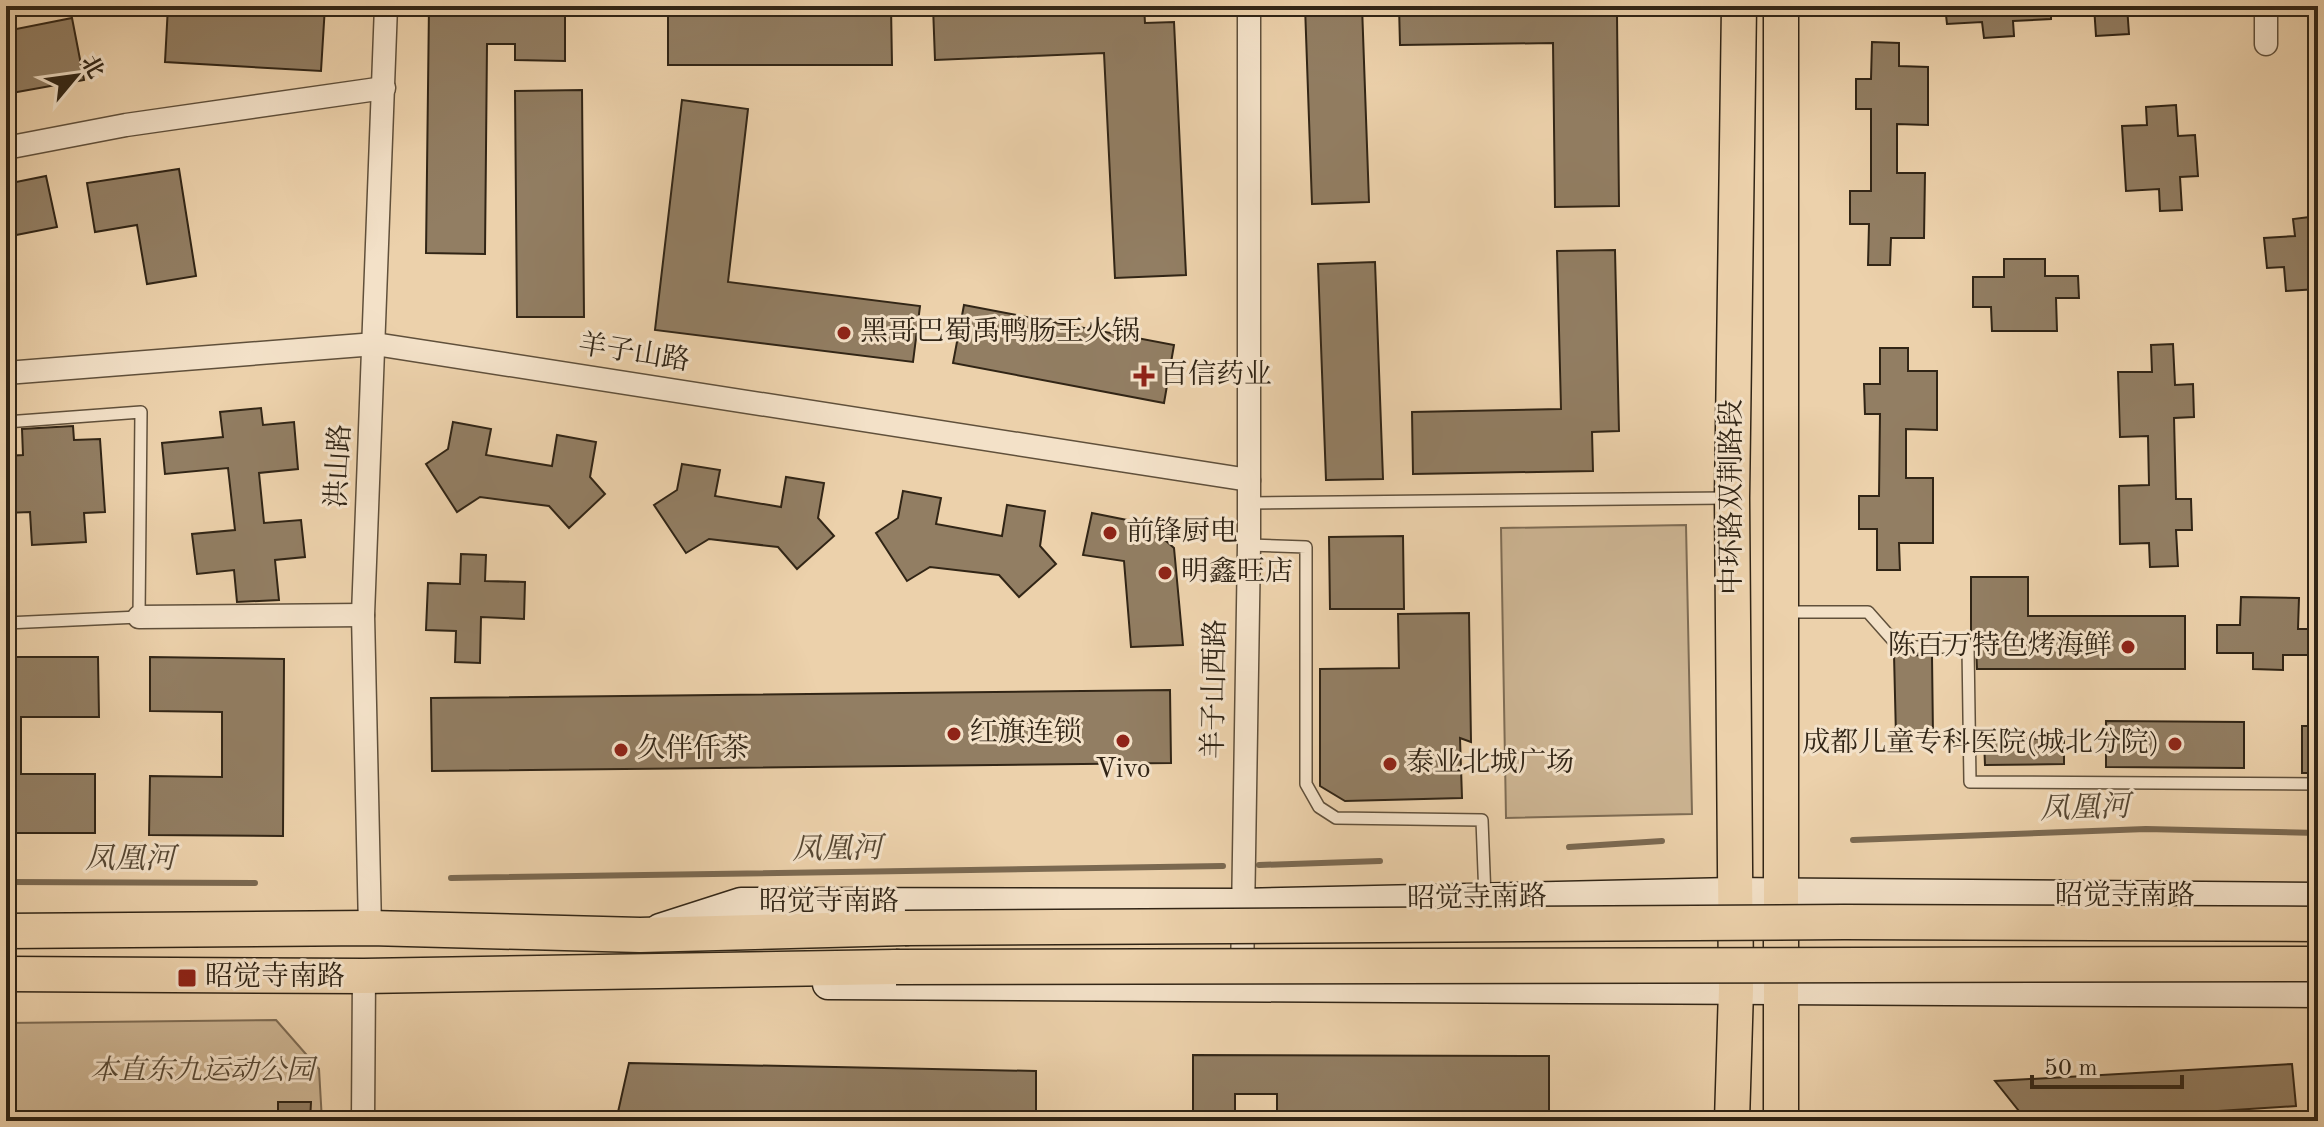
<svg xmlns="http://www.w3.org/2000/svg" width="2324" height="1127" font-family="'Old Standard TT','Noto Serif SC',serif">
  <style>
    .green { fill: #ccb492; stroke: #7e6c54; stroke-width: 2 }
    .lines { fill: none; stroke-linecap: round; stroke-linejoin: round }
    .stream { stroke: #7b6951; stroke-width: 6 }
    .building { fill: #927e63; stroke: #312516; stroke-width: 2 }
    .lane-casing { stroke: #60503b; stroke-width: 14 }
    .street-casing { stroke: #60503b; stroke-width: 25 }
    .secondary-casing { stroke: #312516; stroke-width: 33 }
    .primary-casing { stroke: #312516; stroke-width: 37 }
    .lane { stroke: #f3e1c8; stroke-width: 11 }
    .street { stroke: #f3e1c8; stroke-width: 22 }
    .secondary { stroke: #f3e1c8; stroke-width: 30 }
    .primary { stroke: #ecd1ab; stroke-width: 34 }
    .primary-bridge-casing { stroke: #312516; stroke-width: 37; stroke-linecap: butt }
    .primary-bridge { stroke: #ecd1ab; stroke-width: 34 }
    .poi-dot { fill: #8f2418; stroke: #f3e1c8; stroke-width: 3 }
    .labels { text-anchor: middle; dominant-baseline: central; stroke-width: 6; stroke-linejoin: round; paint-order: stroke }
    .poi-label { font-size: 28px; fill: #312516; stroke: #f3e1c8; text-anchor: start }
    .street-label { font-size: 28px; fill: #312516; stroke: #f3e1c8 }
    .park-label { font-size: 28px; font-style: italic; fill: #584935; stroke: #f3e1c8 }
    .water-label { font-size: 30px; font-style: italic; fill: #564733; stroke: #f3e1c8 }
  </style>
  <rect width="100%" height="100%" fill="#ecd1ab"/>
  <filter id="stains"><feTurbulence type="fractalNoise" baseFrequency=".0025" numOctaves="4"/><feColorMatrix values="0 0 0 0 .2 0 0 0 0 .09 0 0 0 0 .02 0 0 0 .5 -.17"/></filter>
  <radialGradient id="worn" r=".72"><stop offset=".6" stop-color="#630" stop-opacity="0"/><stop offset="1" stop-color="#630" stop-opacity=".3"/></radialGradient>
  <g class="green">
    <path d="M1686,525L1692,814L1506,818L1501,528Z"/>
    <path d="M276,1020L319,1069L322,1121H6V1023Z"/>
  </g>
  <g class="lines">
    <g class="stream">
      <path d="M1853,840L2146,829L2318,833"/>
      <path d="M1569,847L1662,841"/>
      <path d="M1259,865L1380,861"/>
      <path d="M451,878L1223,866"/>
      <path d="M6,882L255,883"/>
    </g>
  </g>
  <g class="building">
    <path d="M168,6H325L321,71L165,62Z"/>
    <path d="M429,6H565V61L515,60V44H487L485,254L426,253Z"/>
    <path d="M668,6H891L892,65H668Z"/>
    <path d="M933,6H1144L1145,23L1174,22L1186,275L1115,278L1104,53L935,60Z"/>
    <path d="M1305,6H1362L1369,202L1312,204Z"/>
    <path d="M1399,6H1581V15H1617L1619,206L1555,207L1553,43L1400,45Z"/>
    <path d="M1945,6H2051V19L2013,21L2014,36L1984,38L1982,22L1947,24Z"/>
    <path d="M2094,6H2127L2129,34L2096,36Z"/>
    <path d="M72,18L84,80L6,94V31Z"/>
    <path d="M1872,42L1899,43V66L1928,67V125L1897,124V173H1925L1924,238H1891L1890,265H1868L1869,224H1850V191H1871V109H1856V79H1871Z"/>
    <path d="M582,90L584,317H517L515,91Z"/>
    <path d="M682,100L748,109L728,282L920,306L913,362L655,330Z"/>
    <path d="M2176,105L2178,136L2195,135L2198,176L2180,177L2182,210L2160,211L2159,189L2126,191L2122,126L2147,125L2146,107Z"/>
    <path d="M179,169L196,276L147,284L137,225L95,232L87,183Z"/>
    <path d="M46,176L57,227L6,237V184Z"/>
    <path d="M2318,216V289L2286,291L2284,267L2267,268L2264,238L2295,236L2293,219Z"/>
    <path d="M1615,250L1619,431L1592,432L1593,471L1413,474L1412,412L1561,409L1557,251Z"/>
    <path d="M2004,259H2045V276H2078L2079,298H2056L2057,331H1992L1991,307H1973V277H2004Z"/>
    <path d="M1375,262L1383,479L1326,480L1318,264Z"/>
    <path d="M964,305L1174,345L1164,403L953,363Z"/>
    <path d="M2173,344L2175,385L2193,384L2194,417L2174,418L2176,499H2191L2192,530H2176L2178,566L2150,567L2149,543L2120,544L2119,486L2149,485L2148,436L2120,437L2118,372H2152L2151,345Z"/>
    <path d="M1880,348H1908V371H1937V430L1906,429V478H1933V543H1899L1900,570H1877V529H1859V496H1879L1880,414H1865L1864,384H1880Z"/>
    <path d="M261,408L263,425L294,422L298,469L259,473L264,523L301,520L305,557L275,560L279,600L237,602L234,570L197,574L192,534L235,530L228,468L165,474L162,443L223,437L220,412Z"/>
    <path d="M453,422L491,429L486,455L552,466L557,435L596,442L590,477L605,494L569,528L549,506L480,497L457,512L426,464L448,449Z"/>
    <path d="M73,426L74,440L100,439L105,512L84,513L86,542L32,545L30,512L6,513V456L23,455L22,429Z"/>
    <path d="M682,464L720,470L715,496L781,507L786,477L824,483L818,518L834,536L797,569L778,547L709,539L686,553L654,505L677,490Z"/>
    <path d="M903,491L941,498L936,524L1002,536L1007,505L1045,511L1040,546L1056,564L1019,597L999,575L930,567L907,581L876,533L898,518Z"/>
    <path d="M1092,513L1147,524L1174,548L1183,645L1131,647L1124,561L1083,555Z"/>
    <path d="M1403,536L1404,609H1330L1329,537Z"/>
    <path d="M461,554L486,555L485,581L525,582L524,619L481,617L480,663L455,662L456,631L426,630L428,583L460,584Z"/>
    <path d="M1971,577H2028V616H2185V669H1977L1976,646L1971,639Z"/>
    <path d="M2241,597L2299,598L2298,629H2318V655H2283V670L2253,669V653H2217V625H2240Z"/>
    <path d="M1469,613L1471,742L1460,738L1462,798L1345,801L1320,786V669L1399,668L1398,614Z"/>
    <path d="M1894,654L1932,656L1933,736L1896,737Z"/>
    <path d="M6,657H98L99,717H21V774H95V833H6Z"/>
    <path d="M150,657L284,659L283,836L149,835L150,776L222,777V712L150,711Z"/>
    <path d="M1170,690L1171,763L432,771L431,698Z"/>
    <path d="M2106,721L2244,722V768L2106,767Z"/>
    <rect x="2302" y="726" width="16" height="47"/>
    <path d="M2064,738V764L1985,765L1984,740Z"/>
    <path d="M1193,1055L1549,1056V1121H1277V1094H1235V1121H1193Z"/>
    <path d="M629,1063L1036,1071V1121H616Z"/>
    <path d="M2292,1064L2296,1106L2156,1115L2132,1121H2027L1995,1081Z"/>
    <path d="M278,1102H311L310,1121H278Z"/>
  </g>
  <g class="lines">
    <defs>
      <g id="lane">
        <path d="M6,422L141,412L139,617L6,623"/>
        <path d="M1249,503L1727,498"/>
        <path d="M1249,545L1306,547V784L1319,807L1336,818L1482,820L1485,898"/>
        <path d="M1784,612H1868L1899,647H1968L1970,782L2318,784"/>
      </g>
      <g id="street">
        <path d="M2266,6V44"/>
        <path d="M6,148L126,125L384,88"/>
        <path d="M6,373L375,344L1249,480"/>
        <path d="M139,617L363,615"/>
        <path d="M370,928L363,615L386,6"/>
        <path d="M1242,979L1249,545V6"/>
        <path d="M363,1121L364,976"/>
      </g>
      <g id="secondary">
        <path d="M660,929L741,903L1242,904L1733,893L2318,898"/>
        <path d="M828,984L2318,992"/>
      </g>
      <g id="primary">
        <path d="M1781,6V1121"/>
        <path d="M6,931L370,928L640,935L905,928"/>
        <path d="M6,974L364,976L896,967"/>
        <path d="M1732,1121L1736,989L1732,498L1739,6"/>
      </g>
    </defs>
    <use href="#lane" class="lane-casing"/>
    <use href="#street" class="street-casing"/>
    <use href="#secondary" class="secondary-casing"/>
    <use href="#primary" class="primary-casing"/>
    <use href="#lane" class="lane"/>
    <use href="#street" class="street"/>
    <use href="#secondary" class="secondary"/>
    <use href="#primary" class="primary"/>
    <defs>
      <g id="primary-bridge">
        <path d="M905,928L1844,922L2318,924"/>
        <path d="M896,967L2318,964"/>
      </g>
    </defs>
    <use href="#primary-bridge" class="primary-bridge-casing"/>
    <use href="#primary-bridge" class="primary-bridge"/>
  </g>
  <g class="poi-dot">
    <circle cx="844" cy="333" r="8"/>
    <path d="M1140 364h8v8h8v8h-8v8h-8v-8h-8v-8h8z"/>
    <circle cx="1110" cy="533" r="8"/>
    <circle cx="1165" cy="573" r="8"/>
    <circle cx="2128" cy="647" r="8"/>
    <circle cx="954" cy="734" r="8"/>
    <circle cx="1123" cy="741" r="8"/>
    <circle cx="2175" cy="744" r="8"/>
    <circle cx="621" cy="750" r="8"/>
    <circle cx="1390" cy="764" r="8"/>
    <rect x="177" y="968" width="20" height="20" rx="4"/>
  </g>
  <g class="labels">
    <g class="poi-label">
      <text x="860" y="333">黑哥巴蜀禹鸭肠王火锅</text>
      <text x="1160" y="376">百信药业</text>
      <text x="1126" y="533">前锋厨电</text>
      <text x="1181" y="573">明鑫旺店</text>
      <text x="2112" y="647" text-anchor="end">陈百万特色烤海鲜</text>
      <text x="970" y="734">红旗连锁</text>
      <text x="2159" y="744" text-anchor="end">成都儿童专科医院(城北分院)</text>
      <text x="637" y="750">久伴仟茶</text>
      <text x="1406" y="764">泰业北城广场</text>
      <text x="1123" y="770" text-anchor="middle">Vivo</text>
      <text x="205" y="978">昭觉寺南路</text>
    </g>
    <g class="street-label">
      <text transform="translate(634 354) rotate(9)">羊子山路</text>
      <text transform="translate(340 466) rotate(-87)">洪山路</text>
      <text transform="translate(1733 497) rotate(-90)">中环路双荆路段</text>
      <text transform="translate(1216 689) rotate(-89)">羊子山西路</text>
      <text x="2125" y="897">昭觉寺南路</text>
      <text transform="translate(1477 899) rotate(-1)">昭觉寺南路</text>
      <text x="829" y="903">昭觉寺南路</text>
    </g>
    <g class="park-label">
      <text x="202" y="1072">本直东九运动公园</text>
    </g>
    <g class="water-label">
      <text transform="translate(2085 809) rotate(-2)">凤凰河</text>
      <text transform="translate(837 850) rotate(-1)">凤凰河</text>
      <text x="130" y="860">凤凰河</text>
    </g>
  </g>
  <rect width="2324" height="1127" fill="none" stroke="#ecd1ab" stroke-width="32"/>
  <rect x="8" y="8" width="2308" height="1111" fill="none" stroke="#312516" stroke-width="4"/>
  <rect x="16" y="16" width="2292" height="1095" fill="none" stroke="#312516" stroke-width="2"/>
  <g transform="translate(76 76) rotate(61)" stroke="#f3e1c8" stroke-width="6" paint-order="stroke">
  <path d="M0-6L14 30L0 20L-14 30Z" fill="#312516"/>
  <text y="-12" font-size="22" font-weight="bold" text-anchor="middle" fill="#312516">北</text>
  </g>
  <path d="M2032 1075v12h150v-12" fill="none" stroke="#312516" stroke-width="4"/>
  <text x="2044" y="1075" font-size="24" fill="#312516" stroke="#f3e1c8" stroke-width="6" paint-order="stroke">50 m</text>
  <rect width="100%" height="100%" filter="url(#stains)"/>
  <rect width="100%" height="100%" fill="url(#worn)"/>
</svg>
